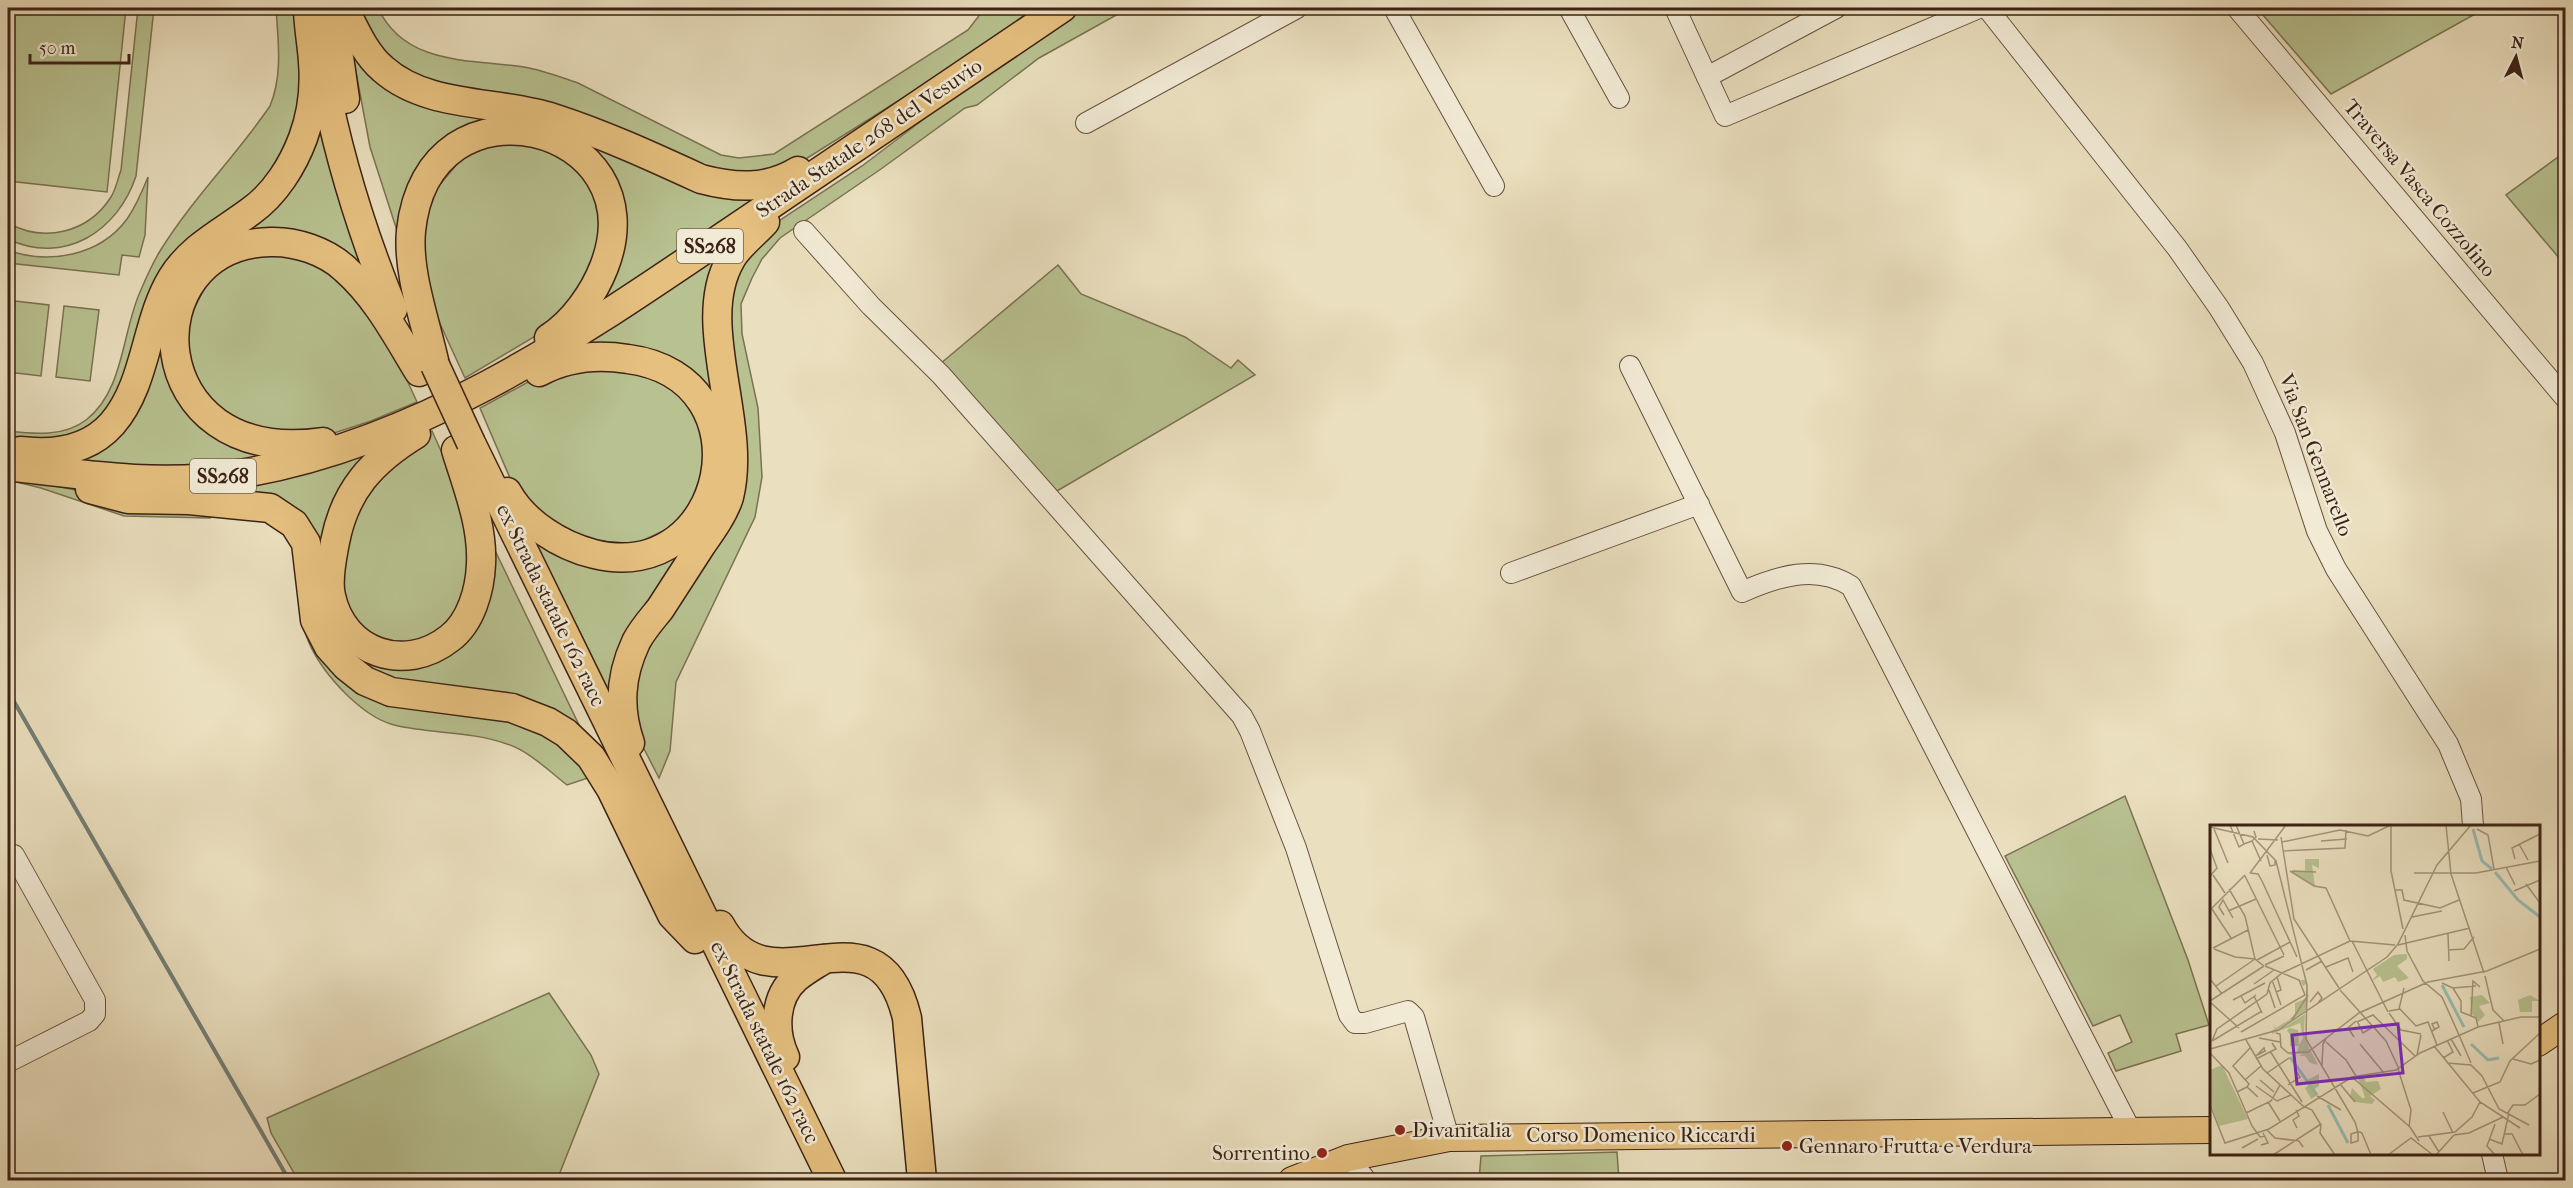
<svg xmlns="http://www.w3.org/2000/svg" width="2573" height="1188" font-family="'IM FELL French Canon',serif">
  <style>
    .green { fill: #b8c190; stroke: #7a7252; stroke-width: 1.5 }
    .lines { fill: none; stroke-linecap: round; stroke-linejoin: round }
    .stream { stroke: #737e75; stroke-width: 4 }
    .minor-casing { stroke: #68513e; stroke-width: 22 }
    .major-casing { stroke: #3c2214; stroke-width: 28 }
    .highway-casing { stroke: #3c2214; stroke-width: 31 }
    .minor { stroke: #f1ead5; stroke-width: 20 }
    .major { stroke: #e5c07f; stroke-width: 26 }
    .highway { stroke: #e5c07f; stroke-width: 28 }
    .highway-bridge-casing { stroke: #3c2214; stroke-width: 31; stroke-linecap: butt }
    .highway-bridge { stroke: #e5c07f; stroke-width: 28 }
    .poi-dot { fill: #8f2418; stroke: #f1ead5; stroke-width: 2 }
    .labels { text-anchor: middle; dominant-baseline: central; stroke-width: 5; stroke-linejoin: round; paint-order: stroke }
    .shield { fill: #f1ead5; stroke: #725e4e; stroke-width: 1.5 }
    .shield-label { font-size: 20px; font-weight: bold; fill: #3c2214 }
    .street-label { font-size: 21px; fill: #3c2214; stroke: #f1ead5 }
    .poi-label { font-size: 21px; fill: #3c2214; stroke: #f1ead5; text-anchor: start }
    .inset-river { fill: none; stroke: #98bcb5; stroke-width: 3 }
    .inset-road { fill: none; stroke: #a4937a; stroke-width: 1.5 }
    .view { fill: #7b2cbf; fill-opacity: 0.15; stroke: #7b2cbf; stroke-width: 3 }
    .inset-edge { fill: none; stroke: #3c2214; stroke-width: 3 }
  </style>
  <rect width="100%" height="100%" fill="#eadfbe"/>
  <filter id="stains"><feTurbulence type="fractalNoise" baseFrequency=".00333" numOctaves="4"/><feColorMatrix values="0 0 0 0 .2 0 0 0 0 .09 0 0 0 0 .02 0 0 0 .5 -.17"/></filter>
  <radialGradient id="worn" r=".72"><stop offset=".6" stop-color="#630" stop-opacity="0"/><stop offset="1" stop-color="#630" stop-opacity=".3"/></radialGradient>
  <g class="green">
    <path d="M8,8H126L107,192L8,181Z"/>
    <path d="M138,8H154L136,176C118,231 64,266 8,239V223C44,243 88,233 111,197C116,189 118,178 121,170Z"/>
    <path d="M276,8H302L306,47L296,132L116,403L79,437L22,445L8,442V431C34,434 64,437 86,420C124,391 122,332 140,292C146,278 152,264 160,251C192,199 236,156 270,106C283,75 278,40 276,8Z"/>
    <path d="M355,8H378C405,66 471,59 524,67C542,70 560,77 578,83L721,155L739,158L774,154L968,30L985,8H1041L968,57L801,162L736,176L430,85L384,58Z"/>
    <path d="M1084,8H1129L1039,58L977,105L965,108L881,169L780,238L762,259L752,278L741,304L742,334L758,408L762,477L755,517L676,682L670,751L659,778L639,739L633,711L642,656L733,516L727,305L738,267L768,228L862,166L937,109Z"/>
    <path d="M2257,8H2486L2331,94Z"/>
    <path d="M350,40L452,107L762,194L589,312L619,263L623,235L591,155L461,132L402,246L370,147Z"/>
    <path d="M320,105L340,189L370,277C318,222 236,215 188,279C171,302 164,328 168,357C171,379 181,401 197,418C222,443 253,454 288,454C212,469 138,471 60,460C75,456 90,453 102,443C145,411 147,355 166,309C171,295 176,281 186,269C202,250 225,240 245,226C287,197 311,155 320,105Z"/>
    <path d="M540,141L592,182L604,247L559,322L465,378L424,289L422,206L473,145Z"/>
    <path d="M2565,152V265L2506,195Z"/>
    <path d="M148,177L145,235L139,257L122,255L119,275L8,263V250C48,265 100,256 127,219C136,206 142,192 148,177Z"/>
    <path d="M733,244C695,319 720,355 728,430C730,447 733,463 729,480C713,544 656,589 629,648C622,663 620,680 618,696L613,699L524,520C549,548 580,565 619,565C643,564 667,555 686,541C753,488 733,380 653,353C631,346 604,345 581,349L580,347Z"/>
    <path d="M260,249L326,262L378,317L417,402L371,421L328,435L265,436L207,406L182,333L212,273Z"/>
    <path d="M1058,265L1081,294L1185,337L1231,368L1238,360L1255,375L1057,491L940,364Z"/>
    <path d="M15,301L49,305L41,376L8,372Z"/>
    <path d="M64,306L99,310L90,381L56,377Z"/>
    <path d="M597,362L678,386L711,448L684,521L625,549L561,532L525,497L510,478L480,408L543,374Z"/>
    <path d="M432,431L462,497L472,560L455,622L412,646L364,633L339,590L352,511L400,451Z"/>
    <path d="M381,446C366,465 349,482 339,505C331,521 328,540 327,558C325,578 324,598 333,617C361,675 448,677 477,618C489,593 490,565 489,538L581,729L555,711L532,703L407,688C364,676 325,644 320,597C314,547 320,513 261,495L177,492L221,487L308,471Z"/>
    <path d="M8,476L80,491L270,519L218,513L210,518L124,516L41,488L8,480Z"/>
    <path d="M298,574L343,674L532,721L597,775L567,785C549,771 529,751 507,744C471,731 431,734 394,725C376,720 362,709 348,696C312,661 295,626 298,574Z"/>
    <path d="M2125,796L2188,960L2209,1025L2176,1034L2181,1051L2116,1071L2108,1053L2132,1042L2120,1015L2093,1026L2005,856Z"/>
    <path d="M549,993L591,1055L599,1074L557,1180H298L271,1133L267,1118Z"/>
    <path d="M1617,1152L1619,1180H1479L1481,1156Z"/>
  </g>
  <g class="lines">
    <path class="stream" d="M8,691L289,1180"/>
    <defs>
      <g id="minor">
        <path d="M1394,8L1494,186"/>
        <path d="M1569,8L1619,98"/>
        <path d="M1675,8L1725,116L1979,8"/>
        <path d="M1987,8L2177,248L2219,308L2253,363L2285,433L2317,531L2336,569L2448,744L2471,799L2473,826"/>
        <path d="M2237,8L2566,399"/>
        <path d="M1707,77L1836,8"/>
        <path d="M1086,123L1297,8"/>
        <path d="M804,231L871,306L941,375L1242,716L1250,731L1296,848L1349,1015L1355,1023H1365L1408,1011L1414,1017L1449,1138"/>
        <path d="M1630,366L1742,592C1778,576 1816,564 1851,586L2131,1131"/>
        <path d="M1511,573L1699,504"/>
        <path d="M8,1062L89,1021L95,1014V1000L14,855"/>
        <path d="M2492,1154L2498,1180"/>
        <path d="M1348,1158L1366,1180"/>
      </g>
      <g id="major">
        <path d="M2538,1043L2566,1024"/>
        <path d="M1292,1180L1348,1158L1449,1138L2212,1130"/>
      </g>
      <g id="highway">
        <path d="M332,8L345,99"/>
        <path d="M344,8C354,28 365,54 383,69C428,109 498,100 553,118C603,134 653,157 701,179C735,188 767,190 798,171"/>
        <path d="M323,75C338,156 362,233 393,309"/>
        <path d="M435,365C426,323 407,273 411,231C428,65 660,124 604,267C594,293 573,323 549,338"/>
        <path d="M416,434C372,461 345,490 335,542C332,558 327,580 331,596C343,653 405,674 450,638C471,622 480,590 481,564C483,525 467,486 456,450"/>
        <path d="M323,442C138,469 132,245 270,242C295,241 326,251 345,269C377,297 397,336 419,372"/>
        <path d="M471,443L832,1180"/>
        <path d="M20,451C54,455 88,451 112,424C147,384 145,322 172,278C191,247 223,232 251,211C275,194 293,165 303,138C312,114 315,87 313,62C312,44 308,25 308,8"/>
        <path d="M8,466C84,475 162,487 239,474C426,443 582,332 736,228C845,155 953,81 1062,8"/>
        <path d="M90,489L128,499L189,500L270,508L294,524L306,543L315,620L329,647L346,666L365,681L391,692L512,708L548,722L566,733L591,757L611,789L672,915L695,939"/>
        <path d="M507,492C524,523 561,546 594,554C727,587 772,378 628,359C597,354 567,357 539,372"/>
        <path d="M630,743C618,708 620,676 636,642C642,630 652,619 660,609C674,587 688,566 702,544C712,530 724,513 729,497C748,422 693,323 731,259C738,246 754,234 765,222"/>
        <path d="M720,925C770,1018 877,892 907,1018L922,1180"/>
        <path d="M785,1057C773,1032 774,997 796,978C804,971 815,965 824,959"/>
      </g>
    </defs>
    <use href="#minor" class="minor-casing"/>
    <use href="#major" class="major-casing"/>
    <use href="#highway" class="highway-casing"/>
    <use href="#minor" class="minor"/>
    <use href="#major" class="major"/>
    <use href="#highway" class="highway"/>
    <defs>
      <path id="highway-bridge" d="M435,365L471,443"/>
    </defs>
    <use href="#highway-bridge" class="highway-bridge-casing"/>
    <use href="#highway-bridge" class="highway-bridge"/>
  </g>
  <g class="poi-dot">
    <circle cx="1400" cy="1130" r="6"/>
    <circle cx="1787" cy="1146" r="6"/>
    <circle cx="1322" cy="1153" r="6"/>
  </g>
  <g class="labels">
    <g class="shield">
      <rect x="677" y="229" width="66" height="34" rx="4.5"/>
      <rect x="190" y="459" width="66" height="34" rx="4.5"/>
    </g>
    <g class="shield-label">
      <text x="710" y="246">SS268</text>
      <text x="223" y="476">SS268</text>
    </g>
    <g class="street-label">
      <text transform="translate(869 138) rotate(-34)">Strada Statale 268 del Vesuvio</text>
      <text transform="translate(2420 188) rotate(50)">Traversa Vasca Cozzolino</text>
      <text transform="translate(2316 455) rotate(69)">Via San Gennarello</text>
      <text transform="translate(551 605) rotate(64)">ex Strada statale 162 racc</text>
      <text transform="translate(765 1042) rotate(64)">ex Strada statale 162 racc</text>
      <text x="1641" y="1135">Corso Domenico Riccardi</text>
    </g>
    <g class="poi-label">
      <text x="1412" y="1130">Divanitalia</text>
      <text x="1799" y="1146">Gennaro Frutta e Verdura</text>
      <text x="1310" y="1153" text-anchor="end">Sorrentino</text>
    </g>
  </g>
  <g transform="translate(2210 825)">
    <rect width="330" height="330" fill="#eadfbe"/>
    <path d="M95,34H109V43L102,40L105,61L81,46L95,47ZM197,129V134L187,141L199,153L188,157L185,152L173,157L170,151L160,157L167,150L163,144L184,130ZM92,141L96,155L98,167V175L96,185L74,200L62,207L76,201L95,189L94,208L100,225L95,228L101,226L108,240L100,238L95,231H89L81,230L77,228L89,231L93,229L82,228L87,227L89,221H80V209L77,206L79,203L88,205L89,220L93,213L90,198L64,208L62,209L61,206L65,204L63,200L66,203L79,195L85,189V178L97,173L96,159L93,161L90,155H95ZM272,170L280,178L269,181L275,190L268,197L262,189L260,172ZM320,170L330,176H322V187H310L308,175ZM12,240L38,294L9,301L0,277V245ZM109,249V261L103,265L107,270L101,274L95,263L100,259L97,255ZM153,251L156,257L168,256L171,264L160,271L165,275L162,279L145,277L140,272L142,263L153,274L155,272L148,253Z" fill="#b8c190"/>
    <path class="inset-river" d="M263,4L272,36L282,44M285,47L308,75L330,92M232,160L254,202M261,219L278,235L289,233M80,232L107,270M118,280L138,318"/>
    <path class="inset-road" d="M20,0L29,22L34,19M26,0L34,19L42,16M181,0V46L193,104M236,0L241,49L274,148M0,2L43,12L66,36L97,160L96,214L145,297L148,307V316L141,318V309L147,307H150L152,308L161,330M4,4L18,38M267,4L278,10L284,44M44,6L46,12L42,16L51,36M71,12L84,94L129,163M48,14L68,15M111,16L137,14M72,17L130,5L158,11L181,0M309,19L318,35M0,24L7,43L0,51M73,26L135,23L136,5M57,30L60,41L65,40V34M305,34L302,23L330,9M296,42L305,60M80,46L104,61L116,63L140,116M82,46L106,47M40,48L48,49L52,56L87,132M40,48L76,0M204,48H266L330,36M3,50L15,68M35,51L74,130M316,59L330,78M19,64L35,91L45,134L54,141M185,65H192L194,75L230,83L249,75M304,66L330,55M2,84L21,113M0,85L35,50M18,86L46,74M14,90L9,82L13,75L23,93M202,92L232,86M238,109L239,136M195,110L197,126L213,156L232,172L249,210M142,116L178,187M188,120L260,103M3,123L38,105M4,124L25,132L45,134M238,125L254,124L264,112M47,135L80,117M55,140L74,131M116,142L138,133L143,147M96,145L112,136M275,151L283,185L294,196M0,154L12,169M62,155L71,180M232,158L243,163L251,176V187L266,193L268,202M44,159L64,145M6,161L45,134M243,163L266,161M59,165L65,183M130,165L176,216L189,244M66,167L71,165L67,152M31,171L35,178L46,170M44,171L52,188M23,175L55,158M0,176L54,141M0,177L29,203M100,177L108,167L112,173L108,178M189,184L194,163M179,186L190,184L206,201L218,197L227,220M179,188L191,205L211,209M261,191L263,156L270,162M82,195L98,170M147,196L153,208L163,202M147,197L163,190L205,231M289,198L293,219M222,206L229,202L227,197L222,199L225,205M31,207L95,170L89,155L55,141M66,208L70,209L71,222L78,228M249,210L261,238M144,212L138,203L146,196M49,213L70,217M241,214L251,231M36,215L53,244L93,281M2,216L7,204L57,169L60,158L72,148L140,116L185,120M2,216L52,186M116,217L136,235L146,251M150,219L174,248M224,221L270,277L310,303M0,224L68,205L177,132L188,119L227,40L261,0M60,226L92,277M0,228L19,248L42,301L50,312L55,311M78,228L98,227L149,188L218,157L277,146L330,124M207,230L211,210M45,231L55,226L54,223L48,229M233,233L243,227L237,215M46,234L66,224L62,218M303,234L321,239L330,235M237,238L261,240L272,251L289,284L319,300M112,240L113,219L116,214M188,244L201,285L199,302M57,248L79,233M142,252L200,302L209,316M35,255L51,241M50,255L64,267M130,259L145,277M78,260L90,252L86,246M46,261L67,276L81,270M37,262L39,259L23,241L40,223M27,267L37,262L48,272M263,268L290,257L300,236L330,208M107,271L131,285M58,277L70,296M0,280L15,318L59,304L142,252L186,245L210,228L268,202L311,192H330M93,281L102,285L111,300L110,308L125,330M86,285L89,291L83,295L87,303M233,287L243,308M36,288L61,276L70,260M297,289L303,280H315L330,269M285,299L277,321L285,330M57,305L65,313L89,316L93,322M295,309H302L313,330M244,310L259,308L293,292M219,311L229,327M208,312L245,307L262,292L270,277M279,314L292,319L299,288M51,320L58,318L53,308M32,323L48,314M63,330L111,299M178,330L201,313L223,330M226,330L244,310"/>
    <path class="view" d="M188,199L193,248L87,259L82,210Z"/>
    <rect width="330" height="330" class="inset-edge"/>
  </g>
  <rect width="2573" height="1188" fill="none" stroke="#eadfbe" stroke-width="30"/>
  <rect x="9" y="9" width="2555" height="1170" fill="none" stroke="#3c2214" stroke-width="3"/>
  <rect x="15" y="15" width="2543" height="1158" fill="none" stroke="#3c2214" stroke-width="1.5"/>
  <g transform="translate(2516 57) rotate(6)" stroke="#f1ead5" stroke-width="4.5" paint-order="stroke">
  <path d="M0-4.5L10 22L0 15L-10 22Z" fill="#3c2214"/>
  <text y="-9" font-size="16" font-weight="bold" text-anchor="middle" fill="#3c2214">N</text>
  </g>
  <path d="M30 54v9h99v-9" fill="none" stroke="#3c2214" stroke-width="3"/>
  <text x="39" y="54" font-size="18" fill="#3c2214" stroke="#f1ead5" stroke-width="4.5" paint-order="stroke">50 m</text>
  <rect width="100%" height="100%" filter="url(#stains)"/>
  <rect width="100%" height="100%" fill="url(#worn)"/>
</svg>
